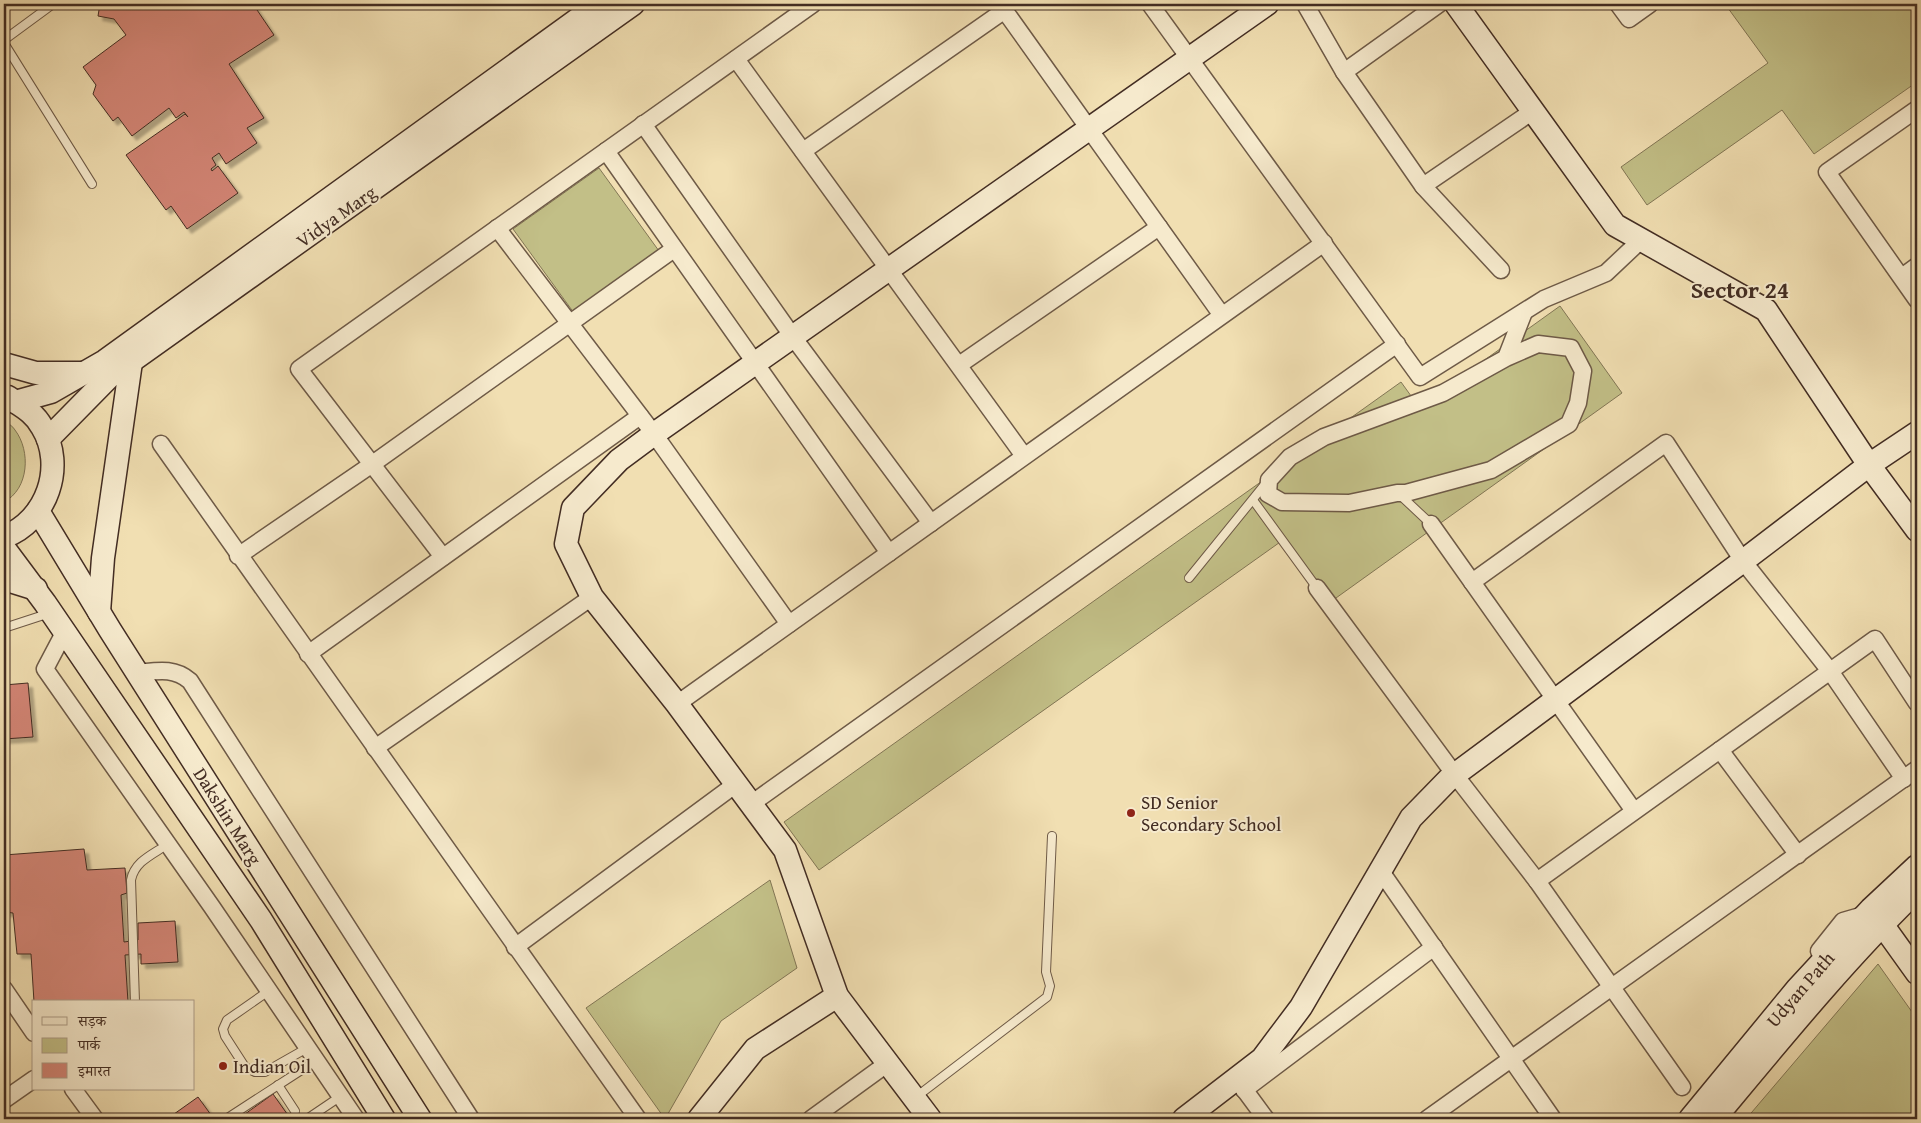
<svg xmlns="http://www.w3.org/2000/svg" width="1921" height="1123" font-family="'Gentium Book Plus','Noto Serif Devanagari',serif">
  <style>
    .green { fill: #c2bf87; stroke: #827655 }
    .building { fill: #d48677; stroke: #432d23; filter: url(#shadow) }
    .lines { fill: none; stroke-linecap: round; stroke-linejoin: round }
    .lane-casing { stroke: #6e5a47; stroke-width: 10 }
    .street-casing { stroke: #6e5a47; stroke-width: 19 }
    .secondary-casing { stroke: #432d23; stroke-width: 25 }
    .lane { stroke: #f6eacd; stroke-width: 8 }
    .street { stroke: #f6eacd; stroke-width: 16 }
    .secondary { stroke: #f6eacd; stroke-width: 22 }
    .poi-dot { fill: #8f2418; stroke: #f6eacd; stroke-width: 2 }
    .labels { text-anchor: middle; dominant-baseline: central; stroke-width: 4; stroke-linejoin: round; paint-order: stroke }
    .street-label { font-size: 19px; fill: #432d23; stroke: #f6eacd }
    .poi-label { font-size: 19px; fill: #432d23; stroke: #f6eacd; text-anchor: start }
    .district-label { font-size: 24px; font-weight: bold; fill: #432d23; stroke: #f6eacd }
  </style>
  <defs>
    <filter id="shadow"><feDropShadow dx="4.5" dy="4.5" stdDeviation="1" flood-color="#0004"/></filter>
  </defs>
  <rect width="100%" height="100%" fill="#f1dfb2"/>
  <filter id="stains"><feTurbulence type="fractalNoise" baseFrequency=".004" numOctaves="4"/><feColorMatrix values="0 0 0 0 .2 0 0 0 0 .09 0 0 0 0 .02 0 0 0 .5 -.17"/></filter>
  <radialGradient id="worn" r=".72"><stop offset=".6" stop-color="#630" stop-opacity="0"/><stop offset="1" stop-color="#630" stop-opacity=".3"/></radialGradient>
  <g class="green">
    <path d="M1725,4H1917V82L1814,154L1782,110L1647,205L1621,167L1768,63Z"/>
    <path d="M599,168L659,251L574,313L513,229Z"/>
    <path d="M1560,306L1622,393L1329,603L1283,540L819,870L784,822L1401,382L1419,407Z"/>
    <path d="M4,420C7,423 13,426 15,430C31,451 29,489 4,502Z"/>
    <path d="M770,880L797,968L721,1021L665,1119L586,1008Z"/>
    <path d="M1878,964L1917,1019V1119H1746Z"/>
  </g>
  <g class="building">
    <path d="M100,4H253L274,35L229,64L264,118L247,128L257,143L226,164L219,153L212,158L216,165L211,169L212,171L218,166L238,193L187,229L171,206L166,210L126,155L185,114L188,117L184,112L176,118L169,108L132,136L118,117L113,121L93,94L96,85L83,67L126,35L114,19L98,16Z"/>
    <path d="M28,683L33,737L4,739V685Z"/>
    <path d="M84,849L87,870L125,868L127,893L121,895L124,942L138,940V923L175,921L178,962L141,964V954L125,955L128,1002H34L31,954H17L13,913L5,912L4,855Z"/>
    <path d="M273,1094L290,1118L238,1119Z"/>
    <path d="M198,1097L214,1119H167Z"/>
  </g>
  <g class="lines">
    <defs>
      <g id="lane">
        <path d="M4,40L53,4"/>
        <path d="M4,43L92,184"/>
        <path d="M1399,494L1431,524"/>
        <path d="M1253,500L1317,588"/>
        <path d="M1189,578L1266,483"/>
        <path d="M4,628L50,613"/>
        <path d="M270,990L227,1020L223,1029L225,1036L245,1067L255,1072H265L309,1047"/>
        <path d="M135,1002L131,880C135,861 152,855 168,844"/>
        <path d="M278,1085L295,1111"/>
        <path d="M916,1097L1047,997L1050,986L1046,972L1052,836"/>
        <path d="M226,1119L317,1060"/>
        <path d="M307,1119L341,1096"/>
      </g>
      <g id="street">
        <path d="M1000,4L1221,314"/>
        <path d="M1150,4L1420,377L1544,299L1606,273L1641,240"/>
        <path d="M1305,4L1344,72"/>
        <path d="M1439,4L1344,72L1423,186L1533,111"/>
        <path d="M1618,4L1629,19L1650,4"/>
        <path d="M736,59L1024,456"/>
        <path d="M1917,109L1827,172L1917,300"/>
        <path d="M643,124L793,337L931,523"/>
        <path d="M606,151L889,553"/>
        <path d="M803,151L1005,10"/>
        <path d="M1423,186L1501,270"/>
        <path d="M497,228L654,434L789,624"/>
        <path d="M1902,277L1917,266"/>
        <path d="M1506,358L1538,344L1571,348L1583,371L1578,403L1569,424L1491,470L1406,493H1397L1349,503L1282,502L1268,494L1269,480L1290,457L1324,437L1443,393L1506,358L1524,312"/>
        <path d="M959,365L1159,227"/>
        <path d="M161,444L638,1119"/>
        <path d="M1431,524L1634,811"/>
        <path d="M238,556L371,465L674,249"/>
        <path d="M443,557L299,369L813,4"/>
        <path d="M1472,582L1666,443L1743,561L1830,671L1904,779"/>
        <path d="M1317,588L1455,775L1537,881L1682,1087"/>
        <path d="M65,631L45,669L212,907L356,1119"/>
        <path d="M308,654L640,416"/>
        <path d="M137,673C157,671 174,667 190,681L471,1119"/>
        <path d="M677,704L1324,243"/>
        <path d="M375,748L592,597"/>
        <path d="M1720,750L1798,855"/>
        <path d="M751,804L1397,344"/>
        <path d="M1380,870L1553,1119"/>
        <path d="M1537,881L1875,639L1917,703"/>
        <path d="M515,947L736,784"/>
        <path d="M1819,951L1843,921L1867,914"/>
        <path d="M4,989L34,1033"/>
        <path d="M1238,1081L1266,1119"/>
        <path d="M73,1089L95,1119"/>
        <path d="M1244,1090L1434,947"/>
        <path d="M4,1100L34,1079"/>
        <path d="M811,1119L888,1063"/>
        <path d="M1427,1119L1917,769"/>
      </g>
      <g id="secondary">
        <path d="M1456,4L1615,225L1766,310L1869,465L1917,530"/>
        <path d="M4,364L36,373H82"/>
        <path d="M15,402L51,392L105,361L599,4"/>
        <path d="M48,439L109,377L633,4"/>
        <path d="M38,511L110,630L420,1119"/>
        <path d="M4,537C47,521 66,466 42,427C34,412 21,406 8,397"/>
        <path d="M4,548L45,603L261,920L384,1119"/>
        <path d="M4,579L36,589"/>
        <path d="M99,612L103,558L131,362"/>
        <path d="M1874,913L1917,973"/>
        <path d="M699,1119L755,1049L837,996"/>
        <path d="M930,1119L837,996L785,850L677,704L592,597L566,544L573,508L619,460L654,434L1267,4"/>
        <path d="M1184,1119L1262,1059L1301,1007L1411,818L1449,779L1743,561L1869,465L1917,433"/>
        <path d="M1690,1119L1797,989L1871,909L1917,866"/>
        <path d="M1714,1119C1780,1040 1844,961 1917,890"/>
      </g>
    </defs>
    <use href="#lane" class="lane-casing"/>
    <use href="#street" class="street-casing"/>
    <use href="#secondary" class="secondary-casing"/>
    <use href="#lane" class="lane"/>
    <use href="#street" class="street"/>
    <use href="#secondary" class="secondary"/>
  </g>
  <g class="poi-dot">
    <circle cx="1131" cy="813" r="5"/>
    <circle cx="223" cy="1066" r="5"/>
  </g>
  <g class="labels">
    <g class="street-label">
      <text transform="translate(336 216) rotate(-35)">Vidya Marg</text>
      <text transform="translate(228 816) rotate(58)">Dakshin Marg</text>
      <text transform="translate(1800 989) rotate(-49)">Udyan Path</text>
    </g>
    <g class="poi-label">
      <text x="1141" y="802">SD Senior<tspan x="1141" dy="22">Secondary School</tspan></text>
      <text x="233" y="1066">Indian Oil</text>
    </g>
    <g class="district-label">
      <text x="1740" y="289">Sector 24</text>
    </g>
  </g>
  <rect width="1921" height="1123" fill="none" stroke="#f1dfb2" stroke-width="20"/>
  <rect x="5" y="5" width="1911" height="1113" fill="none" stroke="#432d23" stroke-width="2.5"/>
  <rect x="10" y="10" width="1901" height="1103" fill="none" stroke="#432d23"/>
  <rect x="32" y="1000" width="162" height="90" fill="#f6eacd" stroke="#ae9e89"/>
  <rect x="42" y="1017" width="25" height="8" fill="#f6eacd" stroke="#ae9e89"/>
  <text x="78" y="1026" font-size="15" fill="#432d23">सड़क</text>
  <rect x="42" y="1038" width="25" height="15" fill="#c2bf87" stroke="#ae9e89"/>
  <text x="78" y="1050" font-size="15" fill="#432d23">पार्क</text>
  <rect x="42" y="1063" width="25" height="15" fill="#d48677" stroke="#ae9e89"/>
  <text x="78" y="1076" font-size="15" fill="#432d23">इमारत</text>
  <rect width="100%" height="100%" filter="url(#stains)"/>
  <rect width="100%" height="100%" fill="url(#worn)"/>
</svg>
